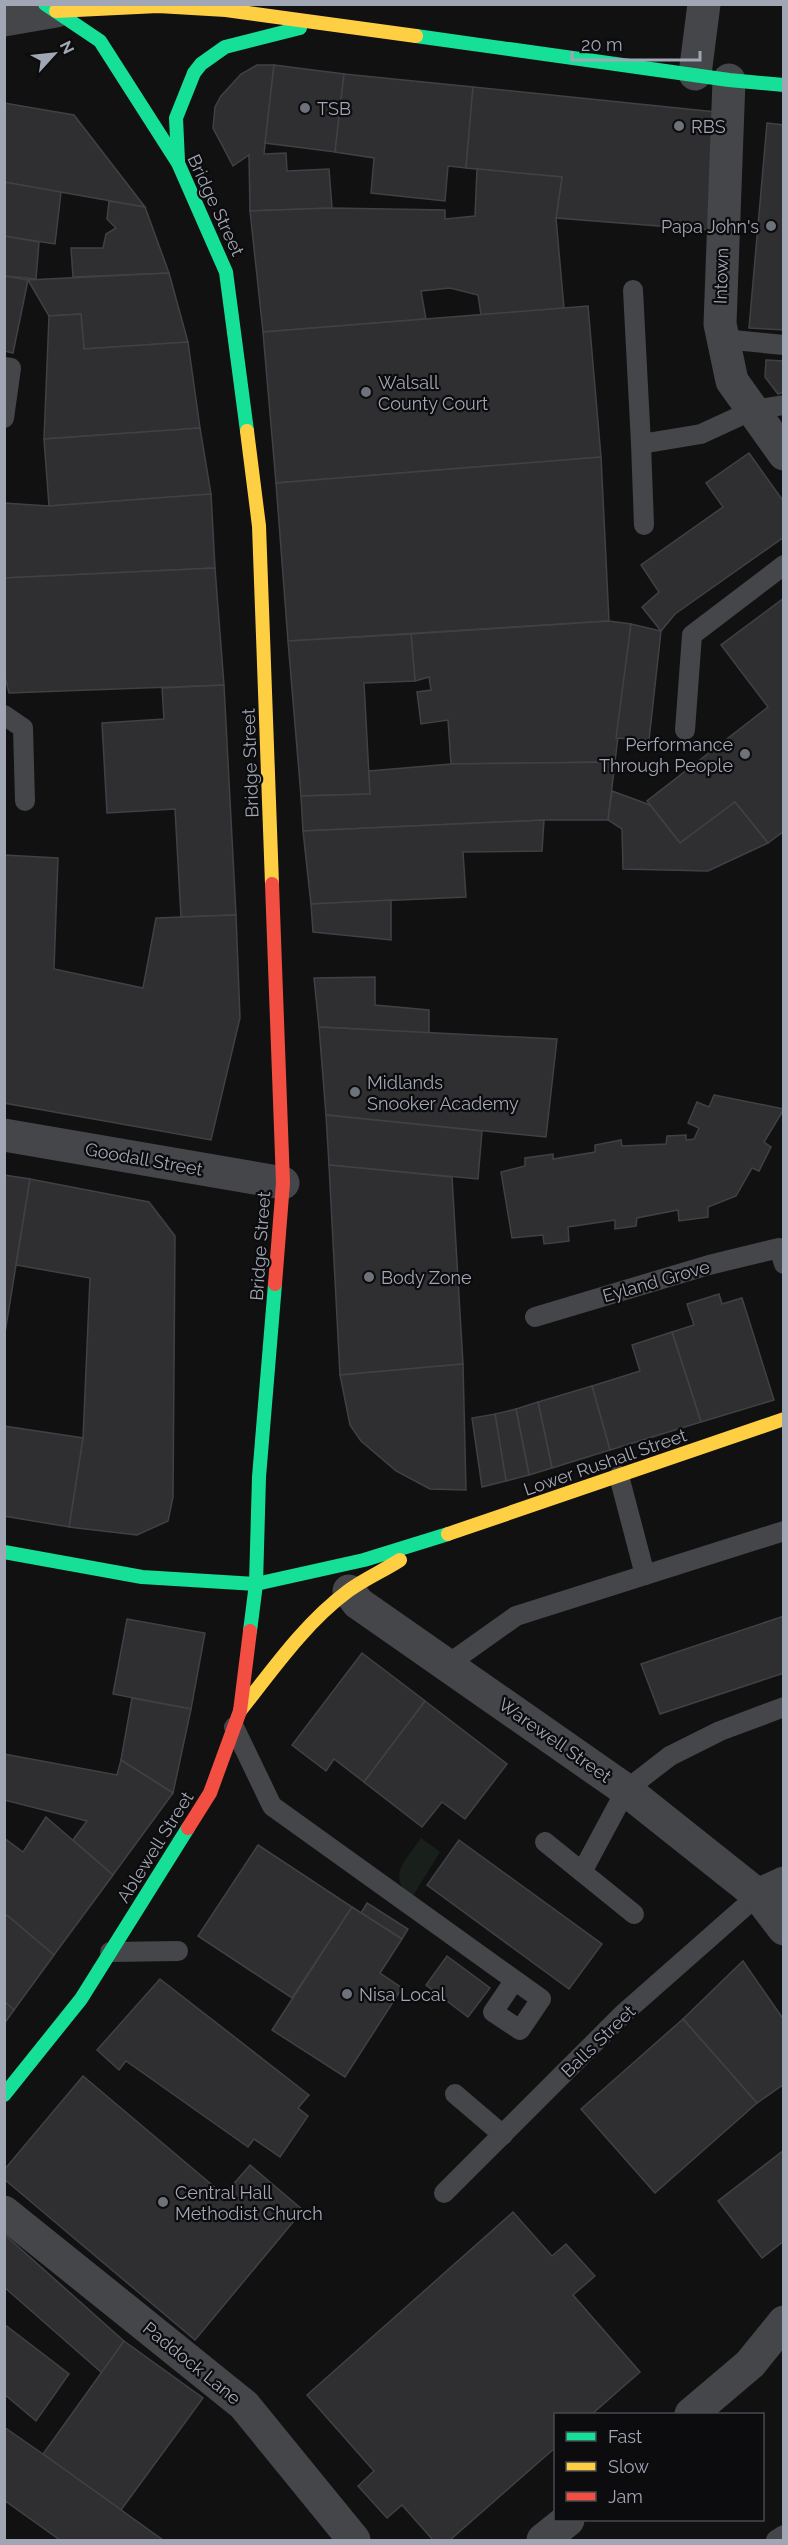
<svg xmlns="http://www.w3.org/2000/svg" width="788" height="2545" font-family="Raleway,sans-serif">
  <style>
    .green { fill: #19201b }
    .building { fill: #2f2f31; stroke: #3f4145; stroke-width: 1.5 }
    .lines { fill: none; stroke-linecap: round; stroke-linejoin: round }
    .lane { stroke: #45464a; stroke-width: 20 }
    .street { stroke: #45464a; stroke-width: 33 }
    .fast { stroke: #16e098; stroke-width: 14 }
    .slow { stroke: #ffcf43; stroke-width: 14 }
    .jam { stroke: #f24e42; stroke-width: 14 }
    .poi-dot { fill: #6e727b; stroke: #0c0b0d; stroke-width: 2 }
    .labels { text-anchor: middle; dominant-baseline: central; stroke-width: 4.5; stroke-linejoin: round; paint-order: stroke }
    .poi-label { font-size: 18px; fill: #a0a6b4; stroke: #0c0b0d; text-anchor: start }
    .street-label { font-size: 18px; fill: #a0a6b4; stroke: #0c0b0d }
  </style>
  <rect width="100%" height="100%" fill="#111"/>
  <path class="green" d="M421,1838L440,1852L411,1899C387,1873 405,1862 421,1838Z"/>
  <g class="building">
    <path d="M257,65H274L264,154L286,153L287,171L329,169L332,208L250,211L249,155L233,166L213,128L215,107L221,96L241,74Z"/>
    <path d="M274,65L344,74L335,152L265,143Z"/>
    <path d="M344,74L473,87L466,168L448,166L445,201L371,193L374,158L335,152Z"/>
    <path d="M473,87L716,112L709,230L556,218L562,177L466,168Z"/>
    <path d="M4,103L74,115L145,207L4,182Z"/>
    <path d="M767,123L784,125V330L749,328Z"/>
    <path d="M477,169L562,177L556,218L564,308L481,315L478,295L450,288L421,291L426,319L263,332L250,211L332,208L445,210V219L475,216Z"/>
    <path d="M4,182L61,192L55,244L4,236Z"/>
    <path d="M109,201L145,207L169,273L73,277L71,248H103L106,234L116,228L107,219Z"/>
    <path d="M4,236L39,242L36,279L4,276Z"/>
    <path d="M169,273L188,342L84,349L81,314L49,316L28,280Z"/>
    <path d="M4,276L28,280L13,353L4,351Z"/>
    <path d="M588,306L601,457L276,483L263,332Z"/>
    <path d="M81,314L84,349L188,342L200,428L44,439L49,316Z"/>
    <path d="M766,360L784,361V392L778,394L765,377Z"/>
    <path d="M200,428L211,494L49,506L44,439Z"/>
    <path d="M749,453L784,502V537L675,614L661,631L642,607L659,592L641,565L723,507L706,483Z"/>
    <path d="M601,457L609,621L288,641L276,483Z"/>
    <path d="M211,494L215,568L4,578V503L49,506Z"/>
    <path d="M215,568L224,685L9,693L4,673V578Z"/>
    <path d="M784,598V831L768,843L735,802L680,843L647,801L768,707L721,645Z"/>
    <path d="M609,621L631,624L615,762L451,764L448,720L421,724L417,692L431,690L429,677L415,681L411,634Z"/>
    <path d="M631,624L661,631L649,740L616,738Z"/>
    <path d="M411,634L415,681L364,683L370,794L301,796L288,641Z"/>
    <path d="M224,685L236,915L181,917L175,809L107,813L102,723L164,719L162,688Z"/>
    <path d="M615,762L608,820H544L303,831L301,796L370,794L369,771L451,764Z"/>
    <path d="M612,791L650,805L680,843L735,802L768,843L708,871L623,869L622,829L608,820Z"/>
    <path d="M544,820L542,851L463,852L466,897L311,904L303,831Z"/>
    <path d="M4,855L58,858L54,969L143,988L156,918L236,915L240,1018L211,1140L4,1103Z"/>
    <path d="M391,900V940L313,932L311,904Z"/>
    <path d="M375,977V1005L429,1010V1033L319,1027L314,978Z"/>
    <path d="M319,1027L557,1039L546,1137L326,1115Z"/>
    <path d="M714,1095L784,1109L764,1142L771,1147L759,1171L752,1168L736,1196L708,1207V1217L679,1221L678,1210L637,1218L636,1226L615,1229V1220L568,1227L569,1241L544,1244L543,1235L512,1238L501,1172L525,1166V1158L553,1154V1159L595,1152V1145L621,1140L622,1146L666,1144L667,1136L686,1135V1140L694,1139L699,1128L688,1123L697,1102L709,1107Z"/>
    <path d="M326,1115L482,1131L478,1179L329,1165Z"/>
    <path d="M329,1165L452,1177L463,1364L340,1375Z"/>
    <path d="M4,1175L30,1179L4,1339Z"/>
    <path d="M30,1179L149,1202L175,1236L173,1497L168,1521L137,1535L69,1527L83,1438L90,1278L16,1265Z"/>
    <path d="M719,1294L722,1304L742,1298L774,1400L701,1422L672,1332L694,1325L687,1304Z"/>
    <path d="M672,1332L701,1422L610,1450L592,1386L640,1371L632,1345Z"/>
    <path d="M463,1364L466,1490L430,1489L396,1471L361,1441L350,1425L340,1375Z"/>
    <path d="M592,1386L610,1450L552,1468L538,1402Z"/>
    <path d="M538,1402L552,1468L529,1475L516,1409Z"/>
    <path d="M516,1409L529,1475L506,1481L495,1414Z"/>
    <path d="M495,1414L506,1481L482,1487L472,1418Z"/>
    <path d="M4,1426L83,1438L69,1527L4,1516Z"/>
    <path d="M784,1616V1673L660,1714L641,1664Z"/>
    <path d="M127,1619L205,1633L191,1709L113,1694Z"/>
    <path d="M362,1653L425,1701L364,1782L334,1759L326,1771L292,1745Z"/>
    <path d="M132,1698L191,1709L173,1793L121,1760Z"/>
    <path d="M425,1701L507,1764L465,1819L442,1802L422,1827L364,1782Z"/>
    <path d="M4,1754L117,1775L121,1760L173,1793L113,1875L73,1840L87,1821L4,1800Z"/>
    <path d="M46,1817L113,1875L54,1955L4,1913V1838L23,1852Z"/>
    <path d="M459,1840L602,1944L569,1989L427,1885Z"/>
    <path d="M258,1845L352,1907L292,1998L198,1936Z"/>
    <path d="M367,1903L408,1929L402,1939L361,1913Z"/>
    <path d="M352,1907L402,1939L380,1973L402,1988L345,2077L272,2030Z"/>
    <path d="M4,1915L8,1916L54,1955L14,2010L4,2001Z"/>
    <path d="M447,1956L490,1988L468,2017L426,1985Z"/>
    <path d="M743,1961L784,2020V2084L757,2103L683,2019Z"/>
    <path d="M160,1979L309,2095L298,2108L308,2116L280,2157L254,2139L248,2147L126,2061L119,2070L97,2050Z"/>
    <path d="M4,2001L14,2010L4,2024Z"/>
    <path d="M683,2019L757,2103L655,2193L581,2109Z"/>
    <path d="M83,2076L224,2195L250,2165L303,2210L195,2340L4,2179V2170Z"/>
    <path d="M784,2150V2241L762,2258L718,2201Z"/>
    <path d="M513,2212L552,2256L566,2244L595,2276L573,2295L640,2372L592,2414H556V2447L450,2540H433L402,2505L387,2518L358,2486L374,2471L307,2395Z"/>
    <path d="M4,2234L124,2341L102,2373L4,2287Z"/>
    <path d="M4,2324L69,2374L36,2421L4,2394Z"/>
    <path d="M124,2341L203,2398L121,2510L43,2454Z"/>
    <path d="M4,2427L43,2454L163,2540H60L4,2500Z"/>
  </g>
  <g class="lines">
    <g class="lane">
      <path d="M633,290L641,444L701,434L753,410L784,405"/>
      <path d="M723,339L784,345"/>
      <path d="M4,367L11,368L4,418"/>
      <path d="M641,444L644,525"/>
      <path d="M4,715L23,728L25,801"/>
      <path d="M685,730L692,635L784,565"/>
      <path d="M535,1317L709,1265L779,1248L784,1264"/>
      <path d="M619,1476L645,1575"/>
      <path d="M447,1665L516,1616L784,1531"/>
      <path d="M234,1727L272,1806L541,1999L520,2030L493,2012L514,1981"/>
      <path d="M545,1842L634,1914"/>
      <path d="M582,1872L626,1790L670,1756L720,1731L784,1707"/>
      <path d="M110,1952L178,1951"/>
      <path d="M455,2094L503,2135"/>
      <path d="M444,2193L623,2014L758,1895"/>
      <path d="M776,2540L784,2535"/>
    </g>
    <g class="street">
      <path d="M4,20L56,11"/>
      <path d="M695,74L704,4"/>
      <path d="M729,80L720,324L732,381L784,454"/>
      <path d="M4,1135L283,1183"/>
      <path d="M349,1591L358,1603L626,1790L758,1895L784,1929"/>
      <path d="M758,1895L784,1883"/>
      <path d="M4,2212L244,2405L354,2540"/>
      <path d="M691,2414L750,2364L784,2322"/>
      <path d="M543,2540L568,2520"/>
    </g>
    <g class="fast">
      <path d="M45,4L100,41L178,163L226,272L247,431"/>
      <path d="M416,36L729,80L784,85"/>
      <path d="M178,161L176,118L194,73L201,64L225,47L300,28"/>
      <path d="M4,1552L142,1577L256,1584L364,1560L448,1534"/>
      <path d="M250,1631L256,1584L259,1477L275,1284"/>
      <path d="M4,2095L81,1999L188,1828"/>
    </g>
    <g class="slow">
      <path d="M56,11L158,6L226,10L416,36"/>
      <path d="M247,431L259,526L272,884"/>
      <path d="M448,1534L784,1419"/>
      <path d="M240,1711C273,1669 305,1623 348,1591C364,1579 383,1571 400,1560"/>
    </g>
    <g class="jam">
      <path d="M272,884L283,1183L275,1284"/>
      <path d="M188,1828L210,1793L240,1711L250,1631"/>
    </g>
  </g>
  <g class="poi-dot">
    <circle cx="305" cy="108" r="6"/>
    <circle cx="679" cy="126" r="6"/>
    <circle cx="771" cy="226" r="6"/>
    <circle cx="366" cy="392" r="6"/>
    <circle cx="745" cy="754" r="6"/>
    <circle cx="355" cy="1092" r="6"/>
    <circle cx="369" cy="1277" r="6"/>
    <circle cx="347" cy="1994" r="6"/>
    <circle cx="163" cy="2202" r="6"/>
  </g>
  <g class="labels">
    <g class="poi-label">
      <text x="317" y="108">TSB</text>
      <text x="691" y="126">RBS</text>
      <text x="759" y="226" text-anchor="end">Papa John's</text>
      <text x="378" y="382">Walsall<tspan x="378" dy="21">County Court</tspan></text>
      <text x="733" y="744" text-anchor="end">Performance<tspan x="733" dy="21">Through People</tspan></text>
      <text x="367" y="1082">Midlands<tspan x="367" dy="21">Snooker Academy</tspan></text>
      <text x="381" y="1277">Body Zone</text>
      <text x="359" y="1994">Nisa Local</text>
      <text x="175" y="2192">Central Hall<tspan x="175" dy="21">Methodist Church</tspan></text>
    </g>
    <g class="street-label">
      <text transform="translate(216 205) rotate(65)">Bridge Street</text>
      <text transform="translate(721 276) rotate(-88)">Intown</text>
      <text transform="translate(250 763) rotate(-92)">Bridge Street</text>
      <text transform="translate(144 1159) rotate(10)">Goodall Street</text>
      <text transform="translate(260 1246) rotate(-86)">Bridge Street</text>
      <text transform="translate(656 1281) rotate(-16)">Eyland Grove</text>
      <text transform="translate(605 1462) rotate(-19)">Lower Rushall Street</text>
      <text transform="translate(555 1740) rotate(35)">Warewell Street</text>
      <text transform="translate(155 1847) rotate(-58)">Ablewell Street</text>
      <text transform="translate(598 2041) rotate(-44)">Balls Street</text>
      <text transform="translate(192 2363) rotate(39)">Paddock Lane</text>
    </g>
  </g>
  <rect width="788" height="2545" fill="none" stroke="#a0a6b4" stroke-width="12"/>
  <rect x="554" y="2413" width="210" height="108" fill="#0c0b0d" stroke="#474950" stroke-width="1.5"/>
  <rect x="566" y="2432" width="30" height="9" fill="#16e098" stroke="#474950" stroke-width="1.5"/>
  <text x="608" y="2443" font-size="18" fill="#a0a6b4">Fast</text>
  <rect x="566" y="2462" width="30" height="9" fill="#ffcf43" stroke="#474950" stroke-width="1.5"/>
  <text x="608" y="2473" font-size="18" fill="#a0a6b4">Slow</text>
  <rect x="566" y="2492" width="30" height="9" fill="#f24e42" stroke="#474950" stroke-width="1.5"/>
  <text x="608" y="2503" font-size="18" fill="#a0a6b4">Jam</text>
  <g transform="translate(54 54) rotate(63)" stroke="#0c0b0d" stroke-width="4.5" paint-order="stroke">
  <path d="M0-4.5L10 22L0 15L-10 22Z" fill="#a0a6b4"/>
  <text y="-9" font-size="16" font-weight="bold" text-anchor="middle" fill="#a0a6b4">N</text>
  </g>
  <path d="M572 51v9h128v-9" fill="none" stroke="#a0a6b4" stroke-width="3"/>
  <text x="581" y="51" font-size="18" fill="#a0a6b4" stroke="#0c0b0d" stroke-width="4.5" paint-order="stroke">20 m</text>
</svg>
